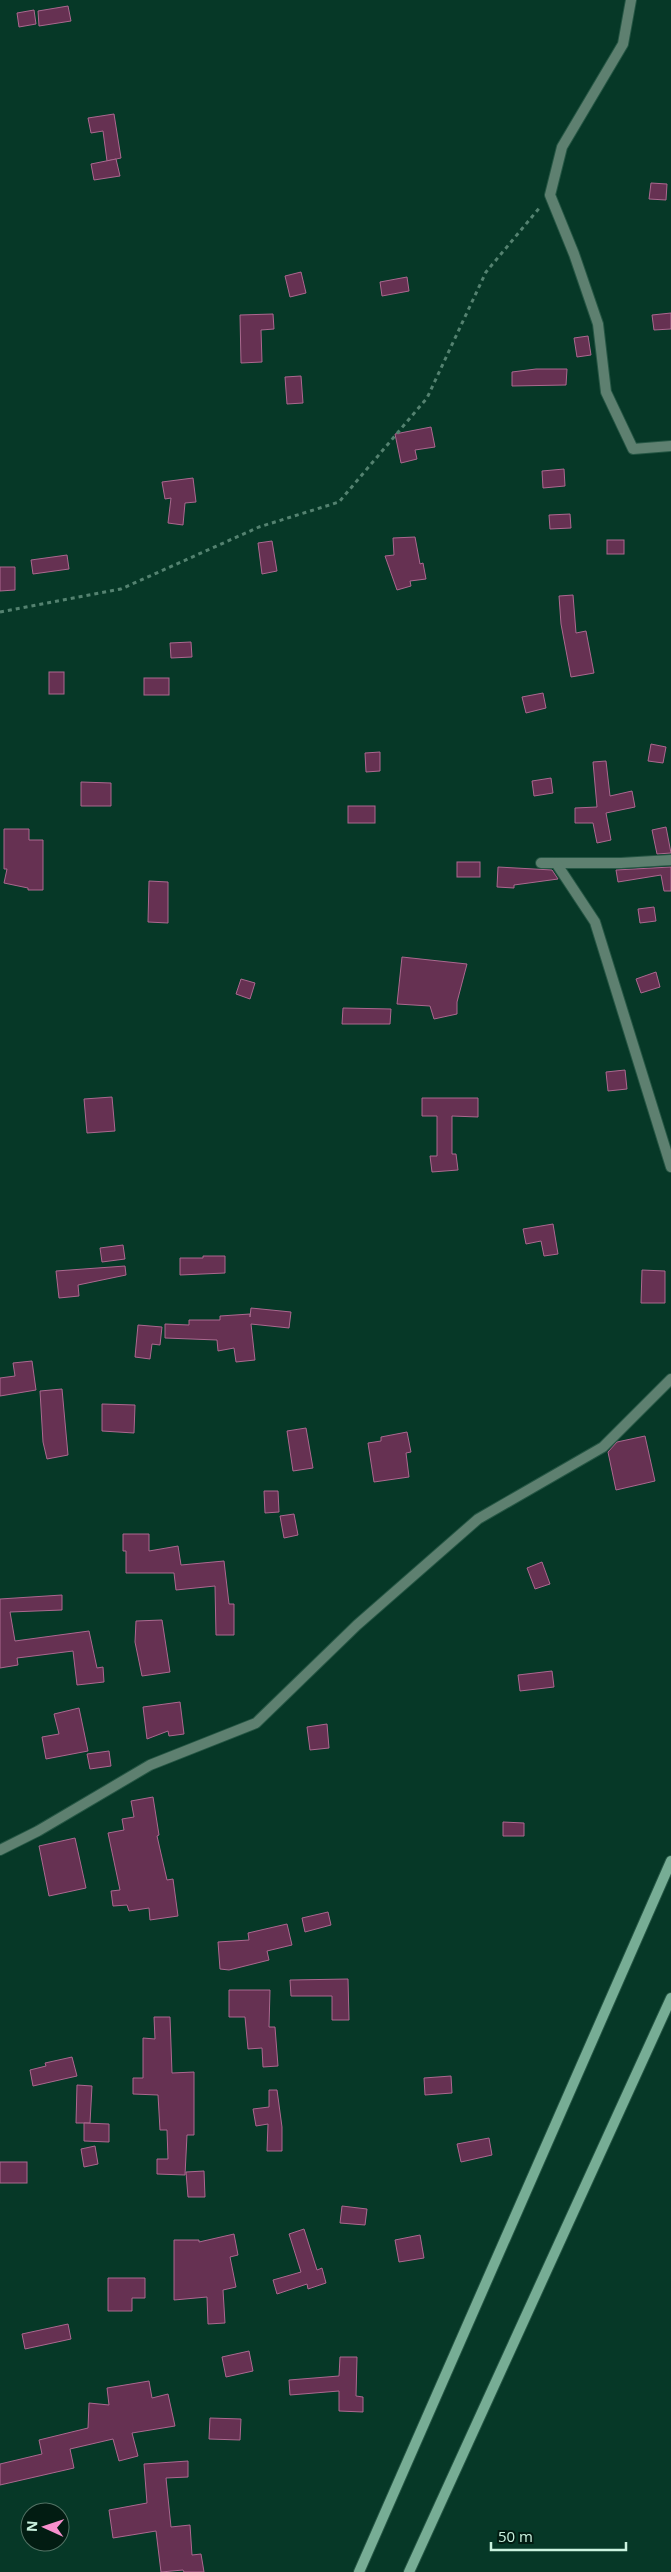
<svg xmlns="http://www.w3.org/2000/svg" width="671" height="2572" font-family="'Open Sans',sans-serif">
  <style>
    .building { fill: #663152; stroke: #ab688f }
    .lines { fill: none; stroke-linecap: round; stroke-linejoin: round }
    .street-casing { stroke: #255644; stroke-width: 12 }
    .secondary-casing { stroke: #255644; stroke-width: 12 }
    .path { stroke: #548270; stroke-width: 3; stroke-dasharray: 4 4; stroke-linecap: butt }
    .street { stroke: #5e8070; stroke-width: 10 }
    .secondary { stroke: #77ad95; stroke-width: 10 }
  </style>
  <rect width="100%" height="100%" fill="#063827"/>
  <g class="building">
    <path d="M68,6L71,21L39,26L38,11Z"/>
    <path d="M34,10L36,24L19,27L17,13Z"/>
    <path d="M114,114L121,158L107,161L103,131L91,133L88,118Z"/>
    <path d="M116,159L120,176L94,180L91,164Z"/>
    <path d="M651,183L667,184L666,200L649,199Z"/>
    <path d="M301,272L306,293L290,297L285,276Z"/>
    <path d="M407,277L409,291L382,296L380,282Z"/>
    <path d="M671,313V329L654,330L652,315Z"/>
    <path d="M273,314L274,329L261,330L262,362L241,363L240,315Z"/>
    <path d="M588,336L591,355L577,357L574,338Z"/>
    <path d="M536,369H567L566,385L512,386V372Z"/>
    <path d="M301,376L303,403L287,404L285,377Z"/>
    <path d="M431,427L435,447L415,450L417,459L401,463L395,434Z"/>
    <path d="M564,469L565,486L543,488L542,471Z"/>
    <path d="M193,478L196,502L185,503L183,525L168,523L171,498L165,499L162,482Z"/>
    <path d="M570,514L571,528L550,529L549,515Z"/>
    <path d="M415,537L420,564L423,563L426,579L410,581L411,586L397,590L385,556L394,555L393,538Z"/>
    <rect x="607" y="540" width="17" height="14"/>
    <path d="M272,541L277,571L262,574L258,543Z"/>
    <path d="M67,555L69,569L33,574L31,560Z"/>
    <path d="M0,567H15V590L0,591Z"/>
    <path d="M573,595L576,633L586,631L594,673L571,677L561,624L559,596Z"/>
    <path d="M191,642L192,657L171,658L170,643Z"/>
    <rect x="49" y="672" width="15" height="22"/>
    <rect x="144" y="678" width="25" height="17"/>
    <path d="M543,693L546,708L526,713L522,697Z"/>
    <path d="M651,744L666,747L663,763L648,761Z"/>
    <path d="M380,752V771L366,772L365,753Z"/>
    <path d="M606,761L610,796L632,791L635,807L606,813L611,840L597,843L593,823H575V808L597,807L593,762Z"/>
    <path d="M551,778L553,793L534,796L532,781Z"/>
    <path d="M81,782L111,783V806H81Z"/>
    <rect x="348" y="806" width="27" height="17"/>
    <path d="M666,827L671,853L657,854L652,830Z"/>
    <path d="M4,829H29V840H43V890H28V888L4,883L7,869H4Z"/>
    <rect x="457" y="862" width="23" height="15"/>
    <path d="M498,867L552,870L558,879L514,885V888L497,887Z"/>
    <path d="M671,867V891H664L661,875L618,882L616,870Z"/>
    <path d="M149,881L168,882V923L148,922Z"/>
    <path d="M654,907L656,921L640,923L638,909Z"/>
    <path d="M402,957L467,964L457,1002V1014L434,1019L430,1006L397,1004Z"/>
    <path d="M656,972L660,987L641,993L636,979Z"/>
    <path d="M241,979L255,983L250,999L236,994Z"/>
    <path d="M343,1008L391,1009L390,1024H342Z"/>
    <path d="M625,1070L627,1089L608,1091L606,1072Z"/>
    <path d="M112,1097L115,1131L87,1133L84,1099Z"/>
    <path d="M422,1098H478V1117L452,1116V1154H456L458,1170L432,1172L430,1156H437V1116H422Z"/>
    <path d="M553,1224L558,1254L544,1256L541,1241L526,1244L523,1229Z"/>
    <path d="M123,1245L125,1259L102,1262L100,1248Z"/>
    <path d="M203,1256H225V1273L180,1275V1258H203Z"/>
    <path d="M125,1266L126,1275L78,1285L79,1296L59,1298L56,1271Z"/>
    <path d="M642,1270L665,1271V1303H641Z"/>
    <path d="M251,1308L291,1312L289,1328L251,1324L255,1360L236,1362L234,1348L218,1351L217,1340L165,1338V1324L189,1325V1320H220V1316L250,1314V1317Z"/>
    <path d="M138,1325L162,1327L160,1345L152,1344L150,1359L135,1357Z"/>
    <path d="M32,1361L36,1390L0,1396V1378L15,1376L13,1363Z"/>
    <path d="M62,1389L68,1455L47,1459L43,1442L40,1391Z"/>
    <path d="M102,1404L135,1405L134,1433L102,1431Z"/>
    <path d="M306,1428L313,1468L293,1471L287,1431Z"/>
    <path d="M407,1432L411,1452L406,1453L409,1477L374,1482L368,1443L381,1441V1437Z"/>
    <path d="M645,1436L655,1481L616,1490L608,1452L617,1442Z"/>
    <path d="M264,1491H278L279,1512L265,1513Z"/>
    <path d="M294,1514L298,1535L284,1538L280,1516Z"/>
    <path d="M123,1534H149V1551L178,1546L181,1565L224,1561L229,1604H234V1635H216L215,1586L176,1590L174,1573H126V1551H123Z"/>
    <path d="M542,1562L550,1584L535,1589L527,1568Z"/>
    <path d="M62,1595V1610L10,1612L15,1641L89,1631L97,1668L103,1667L104,1682L77,1685L73,1651L17,1658L18,1665L0,1668V1599Z"/>
    <path d="M162,1620L170,1672L142,1676L135,1642L136,1621Z"/>
    <path d="M552,1671L554,1687L520,1691L518,1675Z"/>
    <path d="M180,1702L184,1734L169,1736L168,1731L147,1739L143,1707Z"/>
    <path d="M79,1708L88,1751L46,1759L42,1737L59,1734L54,1714Z"/>
    <path d="M327,1724L329,1748L310,1750L307,1727Z"/>
    <path d="M109,1751L111,1766L90,1769L87,1754Z"/>
    <path d="M153,1797L159,1835L157,1836L167,1880L173,1879L178,1916L150,1920L149,1908L129,1911L127,1905L113,1906L111,1891L120,1890L108,1833L124,1830L122,1819L134,1817L131,1801Z"/>
    <path d="M503,1822L524,1823V1836H503Z"/>
    <path d="M75,1838L86,1888L49,1896L39,1846Z"/>
    <path d="M328,1912L331,1925L305,1932L302,1918Z"/>
    <path d="M287,1924L292,1945L267,1951L269,1960L229,1970L220,1969L218,1942L249,1940L248,1933Z"/>
    <path d="M348,1979L349,2020H332V1996H291L290,1980Z"/>
    <path d="M229,1990H270L269,2027H275L278,2066L263,2067L262,2048L248,2049L245,2017H229Z"/>
    <path d="M154,2017H170L172,2073L194,2072V2135H187L185,2175L157,2174V2159H168L167,2130H160L158,2095L133,2094V2078H143V2038L155,2039Z"/>
    <path d="M72,2057L77,2076L33,2086L30,2070L46,2066L45,2063Z"/>
    <path d="M451,2076L452,2093L425,2095L424,2078Z"/>
    <path d="M77,2085L92,2086L90,2123H76Z"/>
    <path d="M269,2090H277L282,2127V2151H267L268,2124L256,2126L253,2109L269,2107Z"/>
    <path d="M84,2123L109,2124V2142L84,2141Z"/>
    <path d="M489,2138L492,2155L461,2162L457,2144Z"/>
    <path d="M95,2146L98,2164L84,2167L81,2149Z"/>
    <rect x="0" y="2162" width="27" height="21"/>
    <path d="M204,2171L205,2197H188L186,2172Z"/>
    <path d="M342,2206L367,2209L365,2225L340,2223Z"/>
    <path d="M304,2229L317,2270L322,2268L326,2283L308,2289L307,2284L277,2294L273,2280L301,2272L289,2234Z"/>
    <path d="M234,2234L238,2255L230,2257L236,2287L223,2290L225,2323L208,2324L207,2297L174,2300V2240H199V2242Z"/>
    <path d="M420,2235L424,2258L399,2262L395,2240Z"/>
    <path d="M108,2278H145V2298H132V2311H108Z"/>
    <path d="M68,2324L71,2339L25,2349L22,2334Z"/>
    <path d="M249,2351L253,2371L226,2377L222,2357Z"/>
    <path d="M340,2357H357L356,2396L363,2397V2412L339,2411V2391L290,2395L289,2380L339,2376Z"/>
    <path d="M149,2381L152,2398L168,2394L175,2426L132,2433L138,2456L119,2461L113,2439L70,2449L74,2468L0,2485V2464L42,2454L39,2440L88,2428L89,2403L109,2405L107,2388Z"/>
    <path d="M210,2418L241,2419L240,2440L209,2439Z"/>
    <path d="M188,2461V2477L166,2478L171,2527L190,2525L192,2555L201,2554L204,2572H184L183,2570L161,2572L156,2531L113,2538L109,2510L147,2503L144,2464Z"/>
  </g>
  <g class="lines">
    <defs>
      <g id="street">
        <path d="M631,0L623,44L562,147L550,195L574,254L598,324L606,392L633,449L671,446"/>
        <path d="M541,863H621L671,860"/>
        <path d="M556,863L595,922L671,1167"/>
        <path d="M0,1850L38,1831L150,1765L256,1723L357,1625L478,1519L603,1447L671,1379"/>
      </g>
      <g id="secondary">
        <path d="M359,2572L671,1861"/>
        <path d="M409,2572L671,1998"/>
      </g>
    </defs>
    <use href="#street" class="street-casing"/>
    <use href="#secondary" class="secondary-casing"/>
    <path class="path" d="M0,612L121,589L259,527L339,502L427,398L486,272L541,206"/>
    <use href="#street" class="street"/>
    <use href="#secondary" class="secondary"/>
  </g>
  <g transform="translate(45 2527) rotate(273)"><circle r="24" fill="#021c12" stroke="#527264"/>
  <path d="M0-4L9 19L0 12L-9 19Z" fill="#f790cd"/>
  <text y="-8" font-size="14" font-weight="bold" text-anchor="middle" fill="#caf2df">N</text>
  </g>
  <path d="M491 2542v8h135v-8" fill="none" stroke="#caf2df" stroke-width="2.5"/>
  <text x="498" y="2542" font-size="15" fill="#caf2df" stroke="#021c12" stroke-width="4" paint-order="stroke">50 m</text>
</svg>
